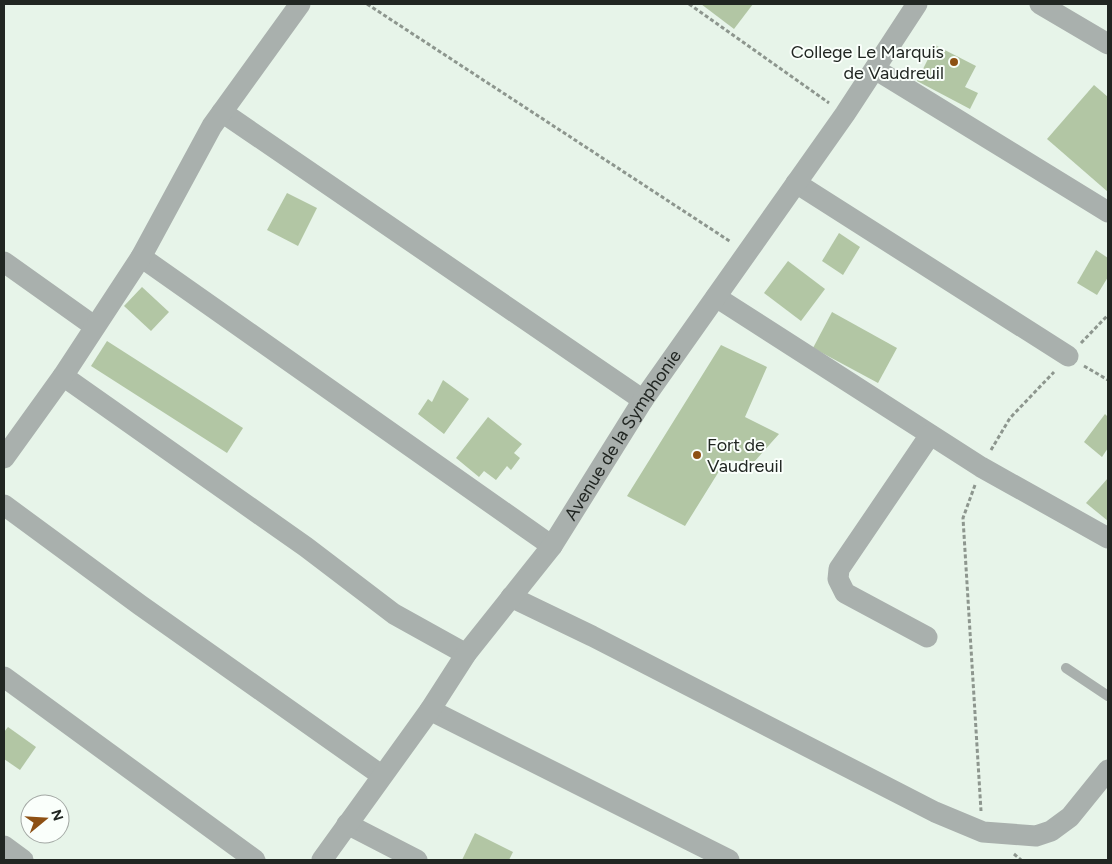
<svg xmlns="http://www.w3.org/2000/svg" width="1112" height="864" font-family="Figtree,sans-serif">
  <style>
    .building { fill: #b2c6a4 }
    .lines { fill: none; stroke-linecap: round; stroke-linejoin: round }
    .path { stroke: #8d968e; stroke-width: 3; stroke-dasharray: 4 2.5; stroke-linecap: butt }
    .service { stroke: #a9b0ad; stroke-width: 10 }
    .minor { stroke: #a9b0ad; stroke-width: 21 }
    .poi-dot { fill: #8d5013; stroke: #fafffb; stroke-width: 2 }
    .labels { text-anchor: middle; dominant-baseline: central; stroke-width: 4; stroke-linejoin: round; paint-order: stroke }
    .poi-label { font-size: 18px; fill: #212622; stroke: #fafffb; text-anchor: end }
    .street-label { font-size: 18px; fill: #212622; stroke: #fafffb }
  </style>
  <rect width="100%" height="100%" fill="#e7f4e9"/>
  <g class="building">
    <path d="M701,4H753L734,29Z"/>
    <path d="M935,45L976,66L965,87L978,93L970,109L917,81Z"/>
    <path d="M1094,85L1108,97V192L1047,139Z"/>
    <path d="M287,193L317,208L298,246L267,230Z"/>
    <path d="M839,233L860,247L843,275L822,261Z"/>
    <path d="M1096,250L1108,258V277L1097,295L1077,283Z"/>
    <path d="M788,261L825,289L801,321L764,293Z"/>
    <path d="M142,287L169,312L151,331L124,306Z"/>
    <path d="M832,312L897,348L878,383L813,348Z"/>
    <path d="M107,341L243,428L227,453L91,366Z"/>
    <path d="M721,345L767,367L745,417L779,434L754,462L726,460L685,526L627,496Z"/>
    <path d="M443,380L469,399L444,434L418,414L428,399L432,402Z"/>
    <path d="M1105,414L1108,417V448L1102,457L1084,442Z"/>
    <path d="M488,417L522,444L514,453L520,458L511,470L507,466L496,480L484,471L479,477L456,458Z"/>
    <path d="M1108,478V521L1086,503Z"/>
    <path d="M8,727L36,747L20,770L4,759V732Z"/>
    <path d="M475,833L513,852L509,860H462Z"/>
  </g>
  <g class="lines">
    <g class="path">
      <path d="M367,4L731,242"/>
      <path d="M689,4L829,103"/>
      <path d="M1081,343L1108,315"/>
      <path d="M1084,366L1108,380"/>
      <path d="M991,450L1010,418L1054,372"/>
      <path d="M975,485L963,518L981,811"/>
      <path d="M1014,854L1021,860"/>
    </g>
    <path class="service" d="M1066,668L1108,696"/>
    <g class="minor">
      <path d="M1040,4L1108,44"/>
      <path d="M875,69L1108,212"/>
      <path d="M222,112L643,400"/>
      <path d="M796,183L1068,356"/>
      <path d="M141,257L552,546"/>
      <path d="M4,262L94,326"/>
      <path d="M716,297L981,467L1108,538"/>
      <path d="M63,376L306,547L394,614L466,654"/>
      <path d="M4,458L63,376L141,257L212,126L300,4"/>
      <path d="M4,505L140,605L381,775"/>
      <path d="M511,597L592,636L935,812L983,832L1036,836L1051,831L1070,817L1108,770"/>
      <path d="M927,637L845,593L838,579L839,569L930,435"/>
      <path d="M4,677L255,860"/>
      <path d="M430,710L729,860"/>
      <path d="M347,824L417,860"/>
      <path d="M4,846L23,860"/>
      <path id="s1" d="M322,860L430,710L466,654L552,546L643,400L845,114L917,4"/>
    </g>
  </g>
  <g class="poi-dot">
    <circle cx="954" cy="62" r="5"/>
    <circle cx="697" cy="455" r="5"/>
  </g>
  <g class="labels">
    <g class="poi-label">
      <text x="944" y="52">College Le Marquis<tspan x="944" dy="21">de Vaudreuil</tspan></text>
      <text x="707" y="445" text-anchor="start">Fort de<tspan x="707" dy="21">Vaudreuil</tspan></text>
    </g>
    <g class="street-label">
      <text stroke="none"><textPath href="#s1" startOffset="521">Avenue de la Symphonie</textPath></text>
    </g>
  </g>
  <rect width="1112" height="864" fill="none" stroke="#212622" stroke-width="10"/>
  <g transform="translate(45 819) rotate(72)"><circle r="24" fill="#fafffb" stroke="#a3a8a4"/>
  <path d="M0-4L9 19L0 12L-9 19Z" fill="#8d5013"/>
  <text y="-8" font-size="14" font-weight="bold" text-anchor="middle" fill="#212622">N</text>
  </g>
</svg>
